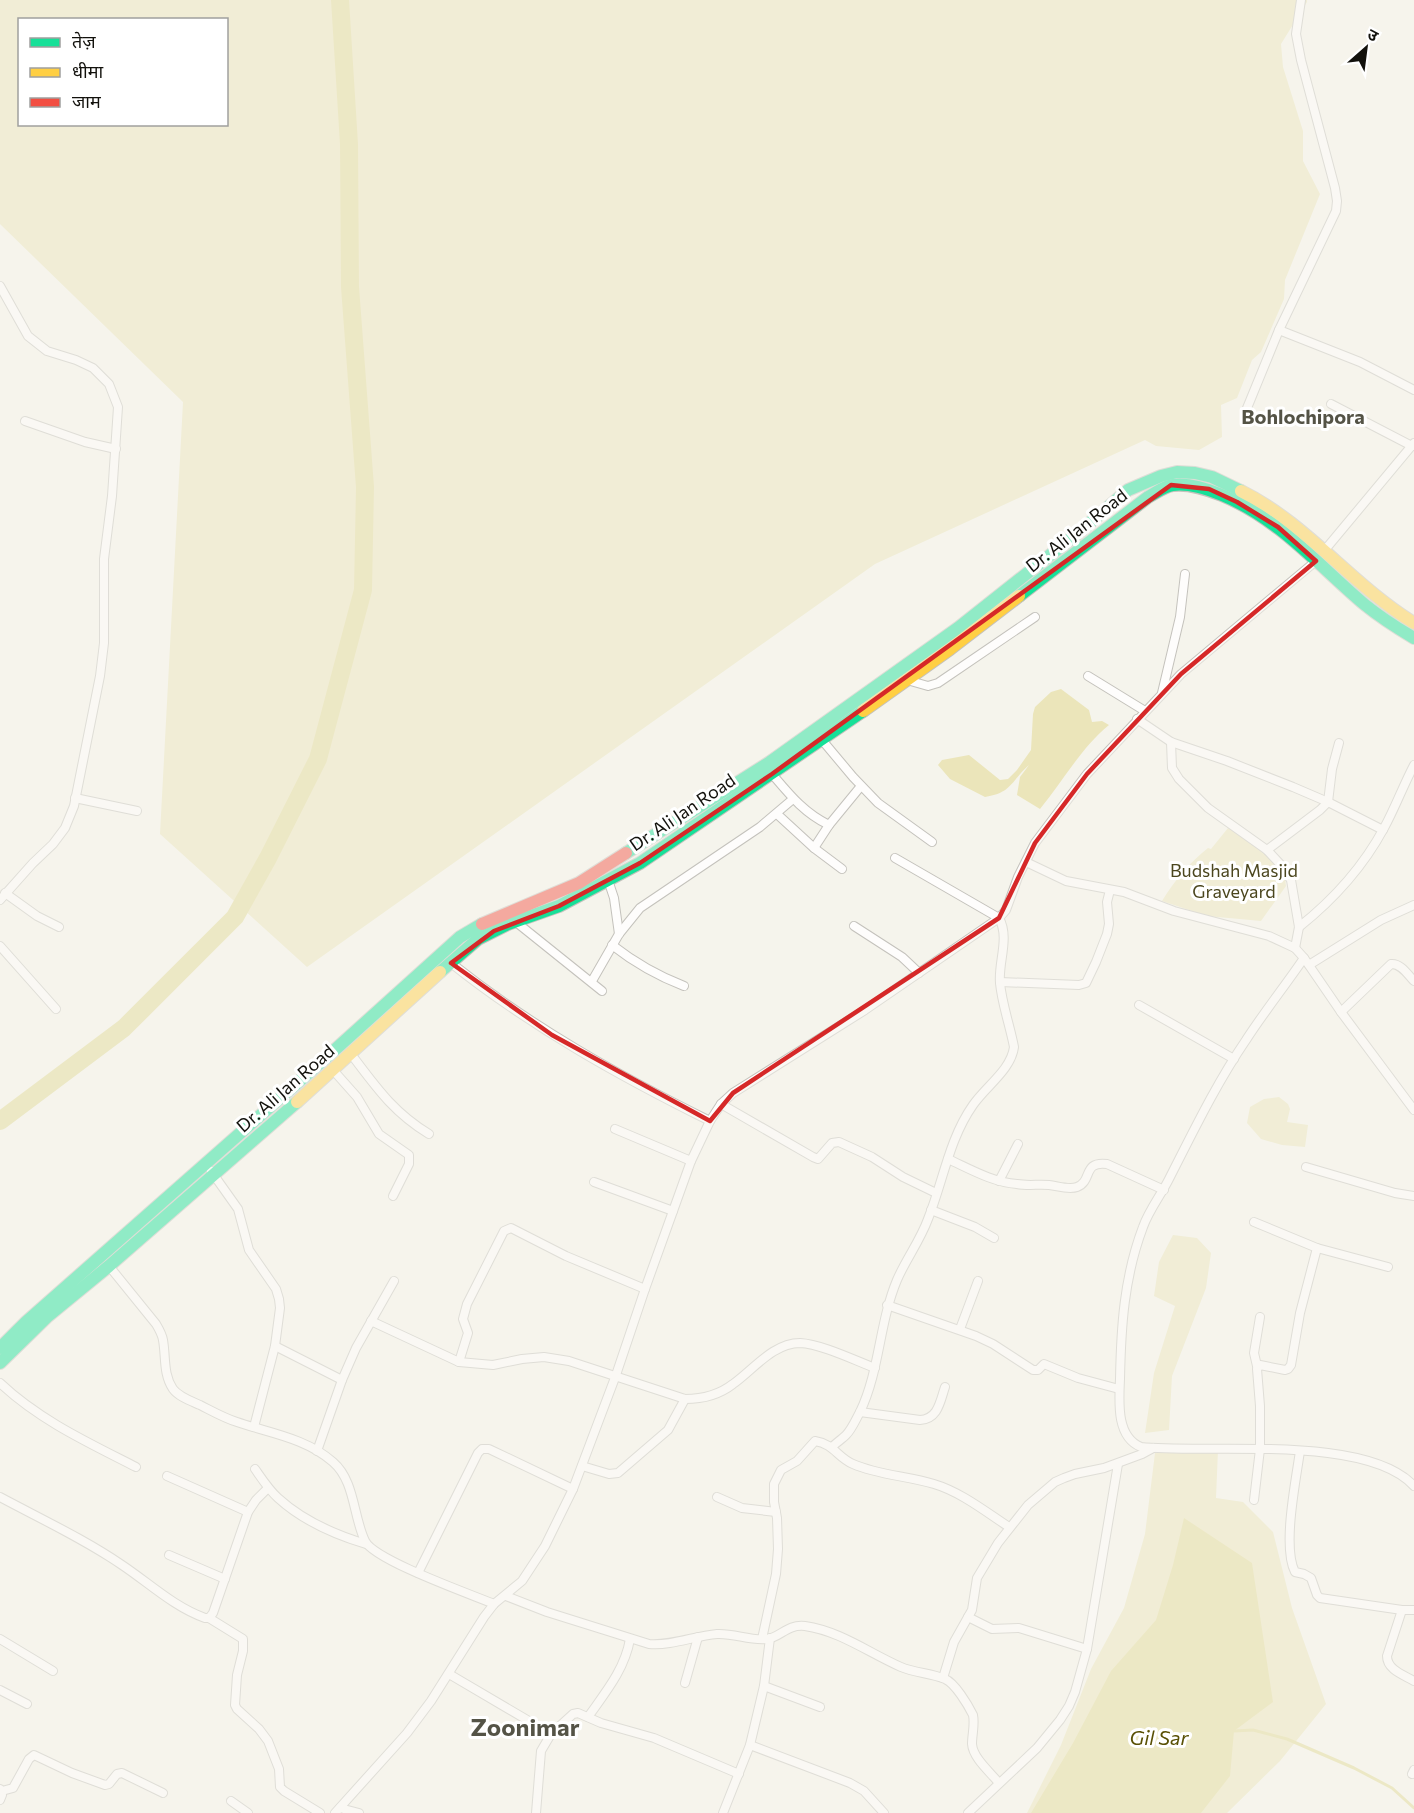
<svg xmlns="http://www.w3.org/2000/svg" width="1414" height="1813" font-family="Commissioner,'Noto Sans Devanagari',sans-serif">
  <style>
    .green { fill: #ebe5ba; fill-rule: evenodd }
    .water { fill: #e1d996 }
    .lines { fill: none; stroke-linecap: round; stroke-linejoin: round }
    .stream { stroke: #e1d996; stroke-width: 3 }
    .river { stroke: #e1d996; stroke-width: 18 }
    .street-casing { stroke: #c4c2bc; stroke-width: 10 }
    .fast-casing { stroke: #c4c2bc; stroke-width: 14 }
    .slow-casing { stroke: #c4c2bc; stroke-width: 14 }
    .jam-casing { stroke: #c4c2bc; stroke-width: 14 }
    .street { stroke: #fefdfc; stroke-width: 8 }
    .fast { stroke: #16e098; stroke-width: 12 }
    .slow { stroke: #ffcf43; stroke-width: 12 }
    .jam { stroke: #f24e42; stroke-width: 12 }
    .marked { fill: none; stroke: #d62828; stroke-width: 4.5; stroke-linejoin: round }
    .labels { text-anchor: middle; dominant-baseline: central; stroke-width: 6; stroke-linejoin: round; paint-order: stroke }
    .street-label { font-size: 18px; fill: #12110c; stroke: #fff }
    .park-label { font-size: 18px; fill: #4b461e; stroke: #fff }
    .neighbourhood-label { font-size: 20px; font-weight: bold; fill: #545346; stroke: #fff }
    .water-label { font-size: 20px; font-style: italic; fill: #595005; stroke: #fff }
    .district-label { font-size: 24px; font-weight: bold; fill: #545346; stroke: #fff }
  </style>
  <rect width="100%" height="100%" fill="#f5f4ec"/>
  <g class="green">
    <path d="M0,0H1307V2L1281,44L1283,67L1303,131V161L1320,194L1285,280L1284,299L1261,352L1252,360L1237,398L1221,405L1222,437L1199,450L1156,446L1145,440L875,564L307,967L160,834L183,402L0,224ZM20,20H226V124H20Z"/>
    <path d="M1061,689L1089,710L1092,722L1102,721L1109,725C1081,748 1063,781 1040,809L1017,795L1020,777L1029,765C1011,781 1012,793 985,797L950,779L938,765L942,760L969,755L1000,780L1008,779L1017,770L1031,750L1033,714L1035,707L1051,692Z"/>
    <path d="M1228,828C1243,837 1279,860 1285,876C1286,879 1285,883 1286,886L1261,921L1207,916L1162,901C1175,880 1189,863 1208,848L1211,849Z"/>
    <path d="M1279,1097L1288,1104L1290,1109L1287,1122L1308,1125L1305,1147L1282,1145L1261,1139L1247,1123L1250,1107L1264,1099Z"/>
    <path d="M1173,1235L1197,1238L1211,1253L1206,1288L1172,1376L1169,1430L1145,1433L1154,1373L1175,1306L1154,1296L1159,1262Z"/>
    <path d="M1218,1450L1216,1498L1243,1502L1273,1532L1292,1608L1326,1704L1280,1761L1227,1813H1027L1061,1745L1091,1669L1124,1608L1145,1534L1155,1453Z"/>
  </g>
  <path class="water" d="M1184,1518L1252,1563L1273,1702L1234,1731L1230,1776L1201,1813H1031L1073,1743L1111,1671L1156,1620L1173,1565Z"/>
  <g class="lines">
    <path class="stream" d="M1234,1731L1253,1730L1287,1739L1354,1768L1392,1788L1414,1808"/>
    <path class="river" d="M0,1121L124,1028L235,917L268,858L318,759L363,590L365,487L350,287L349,144L340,0"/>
    <defs>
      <g id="street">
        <path d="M0,286L28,336L47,351L76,360L93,368L109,384L118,407L112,496L104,559V643L100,676L74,806L65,828L53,844L33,863L0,900"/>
        <path d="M1279,330L1360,362L1414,390"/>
        <path d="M1331,404L1412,446"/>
        <path d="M1245,413L1279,330L1336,211L1337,201L1335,188L1301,60L1296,34L1301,0"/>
        <path d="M25,421L85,442L116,449"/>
        <path d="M1324,551L1414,443"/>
        <path d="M1088,676L1145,711"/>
        <path d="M907,680L928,686L938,683L1035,617"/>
        <path d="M1162,693L1180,617L1185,574"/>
        <path d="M1137,719L1171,742L1227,761L1293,787L1328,802L1383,830"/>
        <path d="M822,740L853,777L878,803L932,842"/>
        <path d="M1171,742L1172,768L1179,779L1208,808L1267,850L1281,865L1291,880L1299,927L1295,948"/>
        <path d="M772,774C789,794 804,813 829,825"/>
        <path d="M75,798L137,811"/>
        <path d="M777,814L814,848L842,869"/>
        <path d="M814,848L829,825L861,786"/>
        <path d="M1267,850L1320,810L1328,802L1332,769L1339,743"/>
        <path d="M1026,862L1066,881L1124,892L1174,911L1269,936L1295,948L1304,958L1341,1012L1414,1110"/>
        <path d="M608,880L614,898L619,934"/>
        <path d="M5,893L37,916L59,927"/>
        <path d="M516,922L602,991"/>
        <path d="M854,926L902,957L919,973"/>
        <path d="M1299,927C1333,900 1363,867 1384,828C1395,808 1403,786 1414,765"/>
        <path d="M612,945C635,963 658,976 684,986"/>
        <path d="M0,946L56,1009"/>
        <path d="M1304,958C1285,986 1264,1012 1246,1040C1216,1084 1193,1132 1169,1179C1161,1195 1149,1210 1143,1227C1124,1277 1121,1327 1120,1379C1119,1402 1116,1437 1141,1447C1210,1454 1366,1434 1414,1486"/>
        <path d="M451,963C530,1026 619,1076 710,1121"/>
        <path d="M1309,965L1381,920L1414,905"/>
        <path d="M592,981L619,934L640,908L760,827L793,799"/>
        <path d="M1000,982L1079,985L1086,983L1096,962L1107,934L1109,924L1107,902L1110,890"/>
        <path d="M1139,1005L1234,1059"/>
        <path d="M1341,1012L1391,964C1401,963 1408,975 1414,981"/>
        <path d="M351,1054C376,1087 393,1112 429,1134"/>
        <path d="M333,1070L357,1097L379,1134L409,1155V1164L393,1196"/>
        <path d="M721,1104L813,1157L818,1159L832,1143L839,1142L872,1157L903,1177L936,1193"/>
        <path d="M615,1129L691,1161"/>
        <path d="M948,1159C970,1169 992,1182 1017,1184C1028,1186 1039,1184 1049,1185C1058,1186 1069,1190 1077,1187C1093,1181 1082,1161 1107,1164L1164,1190"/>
        <path d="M1306,1167L1395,1193L1414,1196"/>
        <path d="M211,1171L238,1209L249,1250L276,1289L279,1299L280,1308L275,1346L254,1427"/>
        <path d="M999,1181L1018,1144"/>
        <path d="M594,1182L673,1211"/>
        <path d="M931,1210L975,1227L994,1238"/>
        <path d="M1254,1222L1317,1248L1388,1267"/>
        <path d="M109,1266L156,1324C159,1329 162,1334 163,1340C166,1357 163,1374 173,1389C179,1397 191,1401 200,1405C212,1411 224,1418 237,1422C269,1433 306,1438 333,1462C355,1481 353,1516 365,1541C374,1560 470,1594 494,1604"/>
        <path d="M887,1305L976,1336L993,1344L1033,1370H1038L1044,1364L1078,1378L1119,1389"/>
        <path d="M371,1321L459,1362L493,1365L522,1359L544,1357L569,1361L685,1399C702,1399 719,1395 733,1384C753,1370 773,1343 800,1343C821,1344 854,1360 875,1368"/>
        <path d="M960,1329L978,1281"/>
        <path d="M275,1346L342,1380"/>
        <path d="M459,1362L468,1333L463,1319L467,1304L504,1231L511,1228L566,1256L645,1289"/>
        <path d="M1257,1366L1254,1353L1260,1317"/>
        <path d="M0,1383C39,1420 89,1443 136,1467"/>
        <path d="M860,1412L920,1420C938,1419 940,1402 945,1387"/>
        <path d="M832,1447C836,1443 842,1439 846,1435C852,1429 856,1419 860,1412C880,1370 879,1323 897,1280C906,1259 920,1241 928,1219C943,1182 949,1139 973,1105C986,1086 1011,1070 1014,1047C1010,1026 1002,1004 1000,983C998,962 1010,938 999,918L895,858"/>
        <path d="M317,1451L342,1380L356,1348L394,1281"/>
        <path d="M1300,1451C1296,1480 1282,1547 1295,1572L1304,1574L1311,1578L1317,1595L1320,1598L1402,1610H1414"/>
        <path d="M582,1466L609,1474L618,1473L668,1430L685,1399"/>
        <path d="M255,1469C262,1479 269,1490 278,1498C302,1520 336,1535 366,1544"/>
        <path d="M167,1476L248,1512"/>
        <path d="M0,1497C41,1519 84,1539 122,1565C149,1583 174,1607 205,1618H209L213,1613L248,1512L256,1500L268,1488"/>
        <path d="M717,1497L742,1508L776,1512"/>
        <path d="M1254,1500L1260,1449V1406L1257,1369L1260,1365L1285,1370L1288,1369L1291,1365L1300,1313L1317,1248"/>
        <path d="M169,1555L225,1579"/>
        <path d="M418,1573L478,1453L482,1449H489L573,1489"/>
        <path d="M506,1596L547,1612L649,1644C672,1646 694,1636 717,1634C734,1633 750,1641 767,1639C781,1637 787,1624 805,1626C840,1631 869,1653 901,1667C915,1673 931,1673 945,1679C955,1683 968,1705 973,1715C975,1725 972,1734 972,1744C973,1758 990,1772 999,1783"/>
        <path d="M1402,1610L1387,1656C1387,1670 1404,1675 1414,1681"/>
        <path d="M968,1617L992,1629L1019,1628L1087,1649"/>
        <path d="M209,1618L243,1639V1651L237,1675L235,1705L237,1709L259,1729L268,1741L279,1769L280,1787L284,1791L320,1813"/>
        <path d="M0,1639L53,1671"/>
        <path d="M762,1639L776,1574L778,1549L777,1518L774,1502V1484L781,1470L797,1461L815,1441C834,1444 837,1457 853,1464C878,1475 908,1476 934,1484C961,1492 986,1512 1009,1527"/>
        <path d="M449,1674L551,1734"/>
        <path d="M943,1678L954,1642L972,1610L977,1578L998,1543L1028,1505L1055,1482L1064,1478L1075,1474L1104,1468L1142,1454L1153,1448"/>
        <path d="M685,1683L698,1637"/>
        <path d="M764,1686L820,1707"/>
        <path d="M0,1690L27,1704"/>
        <path d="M588,1717C605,1693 625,1669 630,1639"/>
        <path d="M750,1745L850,1783L864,1791L884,1813"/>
        <path d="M1412,1774L1414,1770"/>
        <path d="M0,1789L2,1795L0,1800"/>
        <path d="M2,1791L13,1788L29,1759L34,1755L72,1773L105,1785L109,1784L117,1774L122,1773L163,1793"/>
        <path d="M231,1801L248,1813"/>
        <path d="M340,1808L359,1813"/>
        <path d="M335,1813L407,1733L431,1701L484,1617L494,1604L522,1581L545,1546L573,1489L616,1375L645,1289L691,1161L710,1121L721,1104L733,1093L865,1010L999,918L1006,910L1018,877L1035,843L1087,774L1181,674L1316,561"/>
        <path d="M536,1813L541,1751L551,1734L573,1714L578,1713L601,1723L654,1738L739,1774"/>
        <path d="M723,1813L750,1745L764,1686L770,1638"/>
        <path d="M968,1813L1037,1748L1060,1720L1069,1706L1075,1692L1087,1649L1118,1464"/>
      </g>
      <g id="fast">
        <path d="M1019,596L1148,497C1156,493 1164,486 1173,485C1190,483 1207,489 1222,495C1280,519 1318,565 1364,604C1380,617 1397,628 1414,638"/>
        <path d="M626,853L770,762L958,628L1078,533L1128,490L1161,476L1177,472L1195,473L1212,477L1241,491"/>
        <path d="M440,972L478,939L508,924L559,906L640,863L863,711"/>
        <path d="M0,1348L26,1322L338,1047L460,937L482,924"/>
        <path d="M0,1363L48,1316L109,1266L297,1102"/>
      </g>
      <g id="slow">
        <path d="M1241,491C1306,523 1352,585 1414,623"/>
        <path d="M863,711L950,649L1019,596"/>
        <path d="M297,1102L440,972"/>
      </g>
      <path id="jam" d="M482,924L579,883L626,853"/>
    </defs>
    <use href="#street" class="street-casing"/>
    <use href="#fast" class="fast-casing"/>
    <use href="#slow" class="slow-casing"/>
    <use href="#jam" class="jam-casing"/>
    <use href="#street" class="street"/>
    <use href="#fast" class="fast"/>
    <use href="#slow" class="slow"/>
    <use href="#jam" class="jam"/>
  </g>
  <path d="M0 0H1414V1813H0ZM1171,485L1209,489L1237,502L1278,527L1316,561L1181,674L1087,774L1035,843L999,918L733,1093L710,1121L552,1035L451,963L494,931L559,906L640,863L772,774Z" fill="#f5f4ec" fill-opacity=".55" fill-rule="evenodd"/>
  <path class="marked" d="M1171,485L1209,489L1237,502L1278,527L1316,561L1181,674L1087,774L1035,843L999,918L733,1093L710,1121L552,1035L451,963L494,931L559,906L640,863L772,774Z"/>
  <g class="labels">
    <g class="street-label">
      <text transform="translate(1076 530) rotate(-38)">Dr. Ali Jan Road</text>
      <text transform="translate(682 812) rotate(-34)">Dr. Ali Jan Road</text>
      <text transform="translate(285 1088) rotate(-41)">Dr. Ali Jan Road</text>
    </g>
    <g class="park-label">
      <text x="1234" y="870">Budshah Masjid<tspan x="1234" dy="21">Graveyard</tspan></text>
    </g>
    <g class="neighbourhood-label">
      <text x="1303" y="416">Bohlochipora</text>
    </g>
    <g class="water-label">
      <text x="1159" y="1737">Gil Sar</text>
    </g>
    <g class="district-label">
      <text x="525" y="1726">Zoonimar</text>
    </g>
  </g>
  <rect x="18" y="18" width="210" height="108" fill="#ffffff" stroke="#a0a09e" stroke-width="1.5"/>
  <rect x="30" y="38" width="30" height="9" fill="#16e098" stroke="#a0a09e" stroke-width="1.5"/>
  <text x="72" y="48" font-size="18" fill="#12110c">तेज़</text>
  <rect x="30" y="68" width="30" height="9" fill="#ffcf43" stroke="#a0a09e" stroke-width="1.5"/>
  <text x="72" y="78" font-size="18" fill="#12110c">धीमा</text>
  <rect x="30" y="98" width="30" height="9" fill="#f24e42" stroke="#a0a09e" stroke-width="1.5"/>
  <text x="72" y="108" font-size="18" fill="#12110c">जाम</text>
  <g transform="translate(1366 48) rotate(28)" stroke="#ffffff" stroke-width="4.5" paint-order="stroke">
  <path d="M0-4.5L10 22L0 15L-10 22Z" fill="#12110c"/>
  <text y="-9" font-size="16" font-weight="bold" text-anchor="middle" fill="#12110c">उ</text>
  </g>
</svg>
